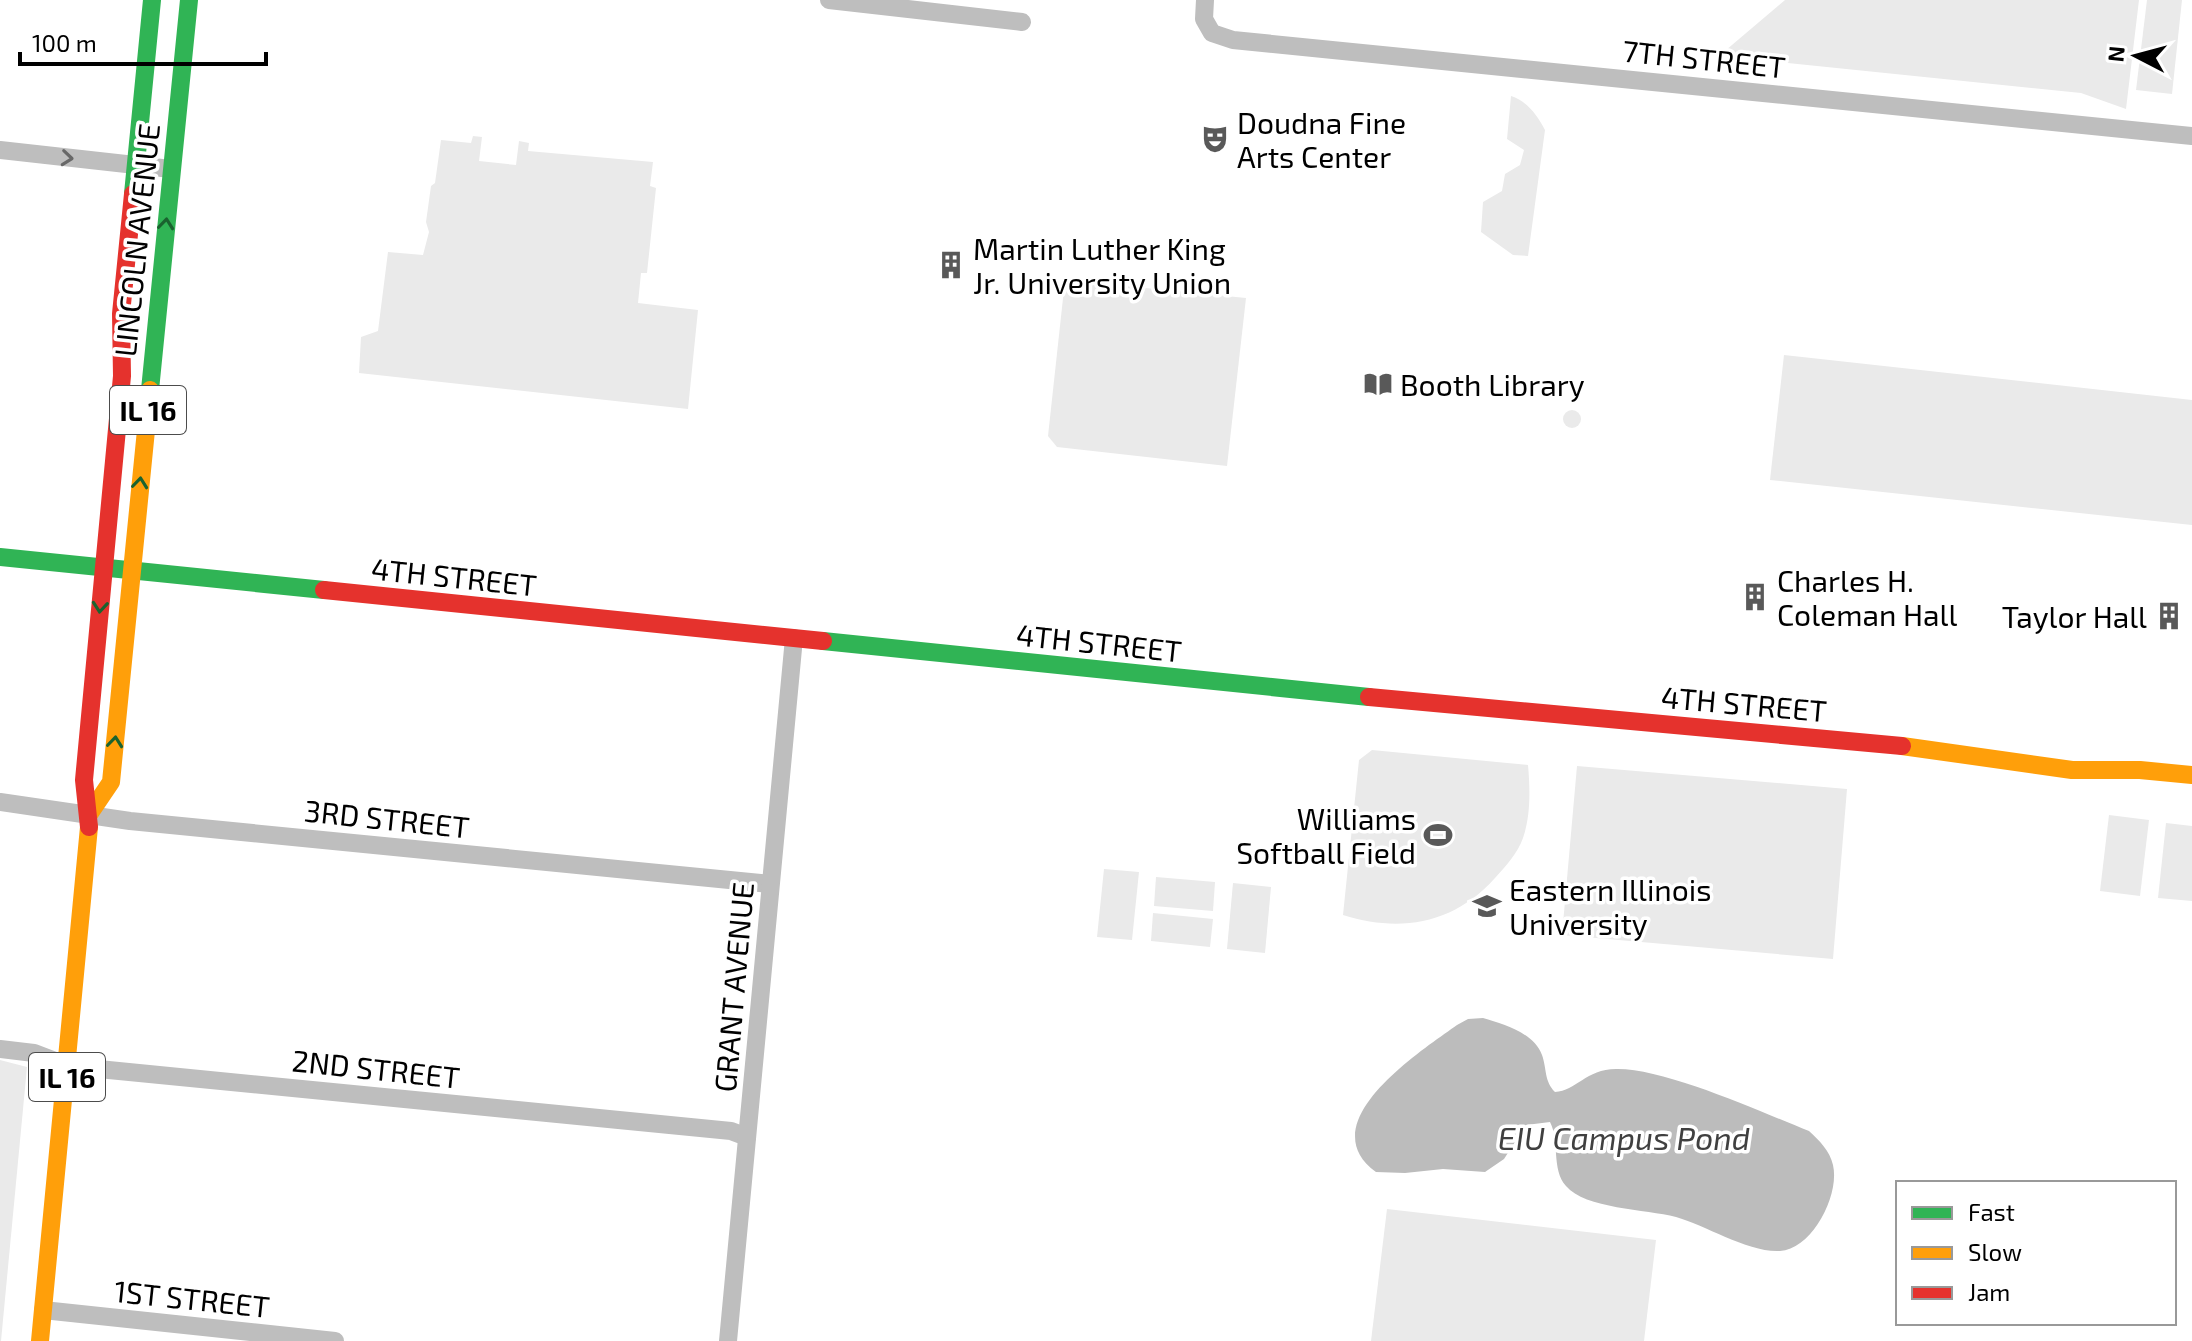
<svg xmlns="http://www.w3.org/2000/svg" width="2192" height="1341" font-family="'Exo 2',sans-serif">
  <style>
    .green { fill: #eaeaea }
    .water { fill: #bcbcbc }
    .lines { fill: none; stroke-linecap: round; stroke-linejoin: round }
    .street { stroke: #bebebe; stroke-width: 18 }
    .fast { stroke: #30b455; stroke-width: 18 }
    .slow { stroke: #ff9f0a; stroke-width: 18 }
    .jam { stroke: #e5322d; stroke-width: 18 }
    .oneway { stroke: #686868 }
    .oneway2 { stroke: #1a632f }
    .labels { text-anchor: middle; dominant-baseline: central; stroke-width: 7; stroke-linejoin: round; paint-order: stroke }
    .shield { fill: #fff; stroke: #4c4c4c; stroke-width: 2 }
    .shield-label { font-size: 28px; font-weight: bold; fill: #000 }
    .street-label { font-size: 30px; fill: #000; stroke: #fff }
    .poi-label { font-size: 30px; fill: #000; stroke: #fff; text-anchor: start }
    .water-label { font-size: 32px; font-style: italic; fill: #404040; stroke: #fff }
  </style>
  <rect width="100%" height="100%" fill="#fff"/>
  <g class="green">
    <path d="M1785,0H2139L2126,109L2081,93L1719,56Z"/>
    <path d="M2147,0H2182L2172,94L2136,90Z"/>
    <path d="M1511,96C1527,101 1537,115 1545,130L1528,256L1513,255L1481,232L1483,202L1502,191L1505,174L1520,165L1524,150L1507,139Z"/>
    <path d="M473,136L482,137L479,161L516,165L519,141L529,143L528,151L653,162L650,186L656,188L647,273H641L638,303L698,310L688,409L359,373L361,337L378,331L388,252L423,255L429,232L426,222L431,186L435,183L441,140L471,143Z"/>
    <path d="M1065,280L1246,298L1227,466L1057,447L1048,436Z"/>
    <path d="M1784,355L2192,400V525L1770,480Z"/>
    <circle cx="1572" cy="419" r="9"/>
    <path d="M1372,750L1528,765C1530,788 1531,815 1523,838C1518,853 1505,867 1495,878C1454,924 1400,933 1343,915L1359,760Z"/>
    <path d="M1577,766L1847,789L1833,959L1562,935Z"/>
    <path d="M2109,815L2149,820L2140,896L2100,891Z"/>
    <path d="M2166,823L2192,826V901L2158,898Z"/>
    <path d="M1104,869L1139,872L1132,940L1097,937Z"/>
    <path d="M1156,877L1215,882L1213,911L1154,906Z"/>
    <path d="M1233,883L1271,887L1265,953L1227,949Z"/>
    <path d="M1153,913L1213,919L1210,947L1151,941Z"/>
    <path d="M0,1060L27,1067L1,1341H0Z"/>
    <path d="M1387,1209L1656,1240L1644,1341H1371Z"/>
  </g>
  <path class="water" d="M1483,1018C1504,1024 1534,1033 1542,1055C1547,1069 1544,1081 1555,1092C1576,1091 1586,1069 1616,1069C1665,1068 1761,1112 1809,1131C1819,1140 1830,1151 1833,1165C1840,1195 1812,1249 1780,1251C1749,1253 1705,1225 1676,1217C1646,1209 1585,1209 1566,1186C1551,1169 1560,1141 1550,1122L1526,1125L1504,1159L1485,1172L1443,1169L1405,1173L1376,1172C1309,1123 1421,1051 1457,1025L1468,1019Z"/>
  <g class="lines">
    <g class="street">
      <path d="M829,0L1022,22"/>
      <path d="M1205,0L1204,19L1212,33L1233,40L2192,136"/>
      <path d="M0,150L171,169"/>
      <path d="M0,802L130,821L770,884"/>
      <path d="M0,1049L34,1053L68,1066L731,1131L747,1137"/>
      <path d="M43,1310L335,1341"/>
      <path d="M728,1341L794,638"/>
    </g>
    <g class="fast">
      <path d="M133,194L152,0"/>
      <path d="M150,390L189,0"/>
      <path d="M0,557L324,590"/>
      <path d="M823,641L1369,697"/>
    </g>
    <g class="slow">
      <path d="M1902,746L2072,770H2140L2192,775"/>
      <path d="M90,813L111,782L150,390"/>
      <path d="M40,1341L89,827"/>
    </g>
    <g class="jam">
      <path d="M324,590L823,641"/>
      <path d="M1369,697L1902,746"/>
      <path d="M89,827L84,780L122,376L121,314L133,194"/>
    </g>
  </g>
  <defs><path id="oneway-chevron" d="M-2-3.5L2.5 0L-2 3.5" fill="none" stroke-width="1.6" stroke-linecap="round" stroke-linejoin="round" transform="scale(2)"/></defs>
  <use class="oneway" href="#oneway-chevron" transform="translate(67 158) rotate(6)"/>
  <g class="oneway2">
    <use href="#oneway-chevron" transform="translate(166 224) rotate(-84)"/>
    <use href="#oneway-chevron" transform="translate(140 483) rotate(-84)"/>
    <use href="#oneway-chevron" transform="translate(100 607) rotate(95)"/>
    <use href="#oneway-chevron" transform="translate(115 742) rotate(-84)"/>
  </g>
  <defs>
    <symbol id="theatre-bare" viewBox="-9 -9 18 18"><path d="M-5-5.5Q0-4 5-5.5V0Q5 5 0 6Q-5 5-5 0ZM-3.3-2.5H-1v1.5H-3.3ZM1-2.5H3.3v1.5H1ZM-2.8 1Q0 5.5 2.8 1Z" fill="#595959" stroke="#fff" stroke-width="2.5" paint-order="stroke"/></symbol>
    <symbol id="building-bare" viewBox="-9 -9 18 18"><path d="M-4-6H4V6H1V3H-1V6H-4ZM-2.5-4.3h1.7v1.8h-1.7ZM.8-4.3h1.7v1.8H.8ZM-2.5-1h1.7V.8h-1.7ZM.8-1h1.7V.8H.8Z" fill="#595959" stroke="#fff" stroke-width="2.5" paint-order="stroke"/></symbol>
    <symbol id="library-bare" viewBox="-9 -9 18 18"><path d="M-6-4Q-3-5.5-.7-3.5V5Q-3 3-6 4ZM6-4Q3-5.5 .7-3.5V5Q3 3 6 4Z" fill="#595959" stroke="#fff" stroke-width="2.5" paint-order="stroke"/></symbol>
    <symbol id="stadium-bare" viewBox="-9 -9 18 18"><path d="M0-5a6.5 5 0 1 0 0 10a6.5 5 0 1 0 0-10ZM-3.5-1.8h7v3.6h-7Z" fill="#595959" stroke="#fff" stroke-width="2.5" paint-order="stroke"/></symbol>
    <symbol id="university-bare" viewBox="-9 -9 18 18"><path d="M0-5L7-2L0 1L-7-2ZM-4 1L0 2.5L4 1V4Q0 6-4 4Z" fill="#595959" stroke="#fff" stroke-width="2.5" paint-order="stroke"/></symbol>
  </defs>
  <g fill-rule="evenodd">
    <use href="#theatre-bare" x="1195" y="119" width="40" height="40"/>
    <use href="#building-bare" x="931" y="245" width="40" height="40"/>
    <use href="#library-bare" x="1358" y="364" width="40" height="40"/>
    <use href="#building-bare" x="1735" y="577" width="40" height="40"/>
    <use href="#building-bare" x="2149" y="596" width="40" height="40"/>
    <use href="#stadium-bare" x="1418" y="815" width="40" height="40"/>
    <use href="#university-bare" x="1467" y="886" width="40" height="40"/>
  </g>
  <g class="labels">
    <g class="shield">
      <rect x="110" y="386" width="76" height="48" rx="6"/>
      <rect x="29" y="1053" width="76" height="48" rx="6"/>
    </g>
    <g class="shield-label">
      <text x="148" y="410">IL 16</text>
      <text x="67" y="1077">IL 16</text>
    </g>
    <g class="street-label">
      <text transform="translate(1704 58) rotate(6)">7TH STREET</text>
      <text transform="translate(136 240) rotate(-84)">LINCOLN AVENUE</text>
      <text transform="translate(454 576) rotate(6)">4TH STREET</text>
      <text transform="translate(1099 642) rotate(6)">4TH STREET</text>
      <text transform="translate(1744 703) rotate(5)">4TH STREET</text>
      <text transform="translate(387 818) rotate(6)">3RD STREET</text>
      <text transform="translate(733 987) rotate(-85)">GRANT AVENUE</text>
      <text transform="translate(376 1068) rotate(6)">2ND STREET</text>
      <text transform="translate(192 1298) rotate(6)">1ST STREET</text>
    </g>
    <g class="poi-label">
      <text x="1237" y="122">Doudna Fine<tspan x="1237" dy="34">Arts Center</tspan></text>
      <text x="973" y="248">Martin Luther King<tspan x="973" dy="34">Jr. University Union</tspan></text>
      <text x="1400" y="384">Booth Library</text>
      <text x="1777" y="580">Charles H.<tspan x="1777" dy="34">Coleman Hall</tspan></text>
      <text x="2147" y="616" text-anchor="end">Taylor Hall</text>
      <text x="1416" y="818" text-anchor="end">Williams<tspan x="1416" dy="34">Softball Field</tspan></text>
      <text x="1509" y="889">Eastern Illinois<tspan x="1509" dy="34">University</tspan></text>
    </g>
    <g class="water-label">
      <text x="1624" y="1137">EIU Campus Pond</text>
    </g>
  </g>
  <rect x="1896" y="1181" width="280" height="144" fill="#ffffff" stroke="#999999" stroke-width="2"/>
  <rect x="1912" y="1207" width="40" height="12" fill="#30b455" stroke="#999999" stroke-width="2"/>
  <text x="1968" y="1221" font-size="24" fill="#000000">Fast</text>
  <rect x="1912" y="1247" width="40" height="12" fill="#ff9f0a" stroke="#999999" stroke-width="2"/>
  <text x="1968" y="1261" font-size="24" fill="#000000">Slow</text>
  <rect x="1912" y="1287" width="40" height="12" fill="#e5322d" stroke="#999999" stroke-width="2"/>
  <text x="1968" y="1301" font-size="24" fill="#000000">Jam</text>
  <g transform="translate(2136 56) rotate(276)" stroke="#ffffff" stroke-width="6" paint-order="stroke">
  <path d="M0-6L14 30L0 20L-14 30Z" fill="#000000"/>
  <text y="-12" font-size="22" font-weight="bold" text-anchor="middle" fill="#000000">N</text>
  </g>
  <path d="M20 52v12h246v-12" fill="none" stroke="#000000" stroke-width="4"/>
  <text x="32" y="52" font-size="24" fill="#000000" stroke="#ffffff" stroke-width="6" paint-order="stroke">100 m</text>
</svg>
